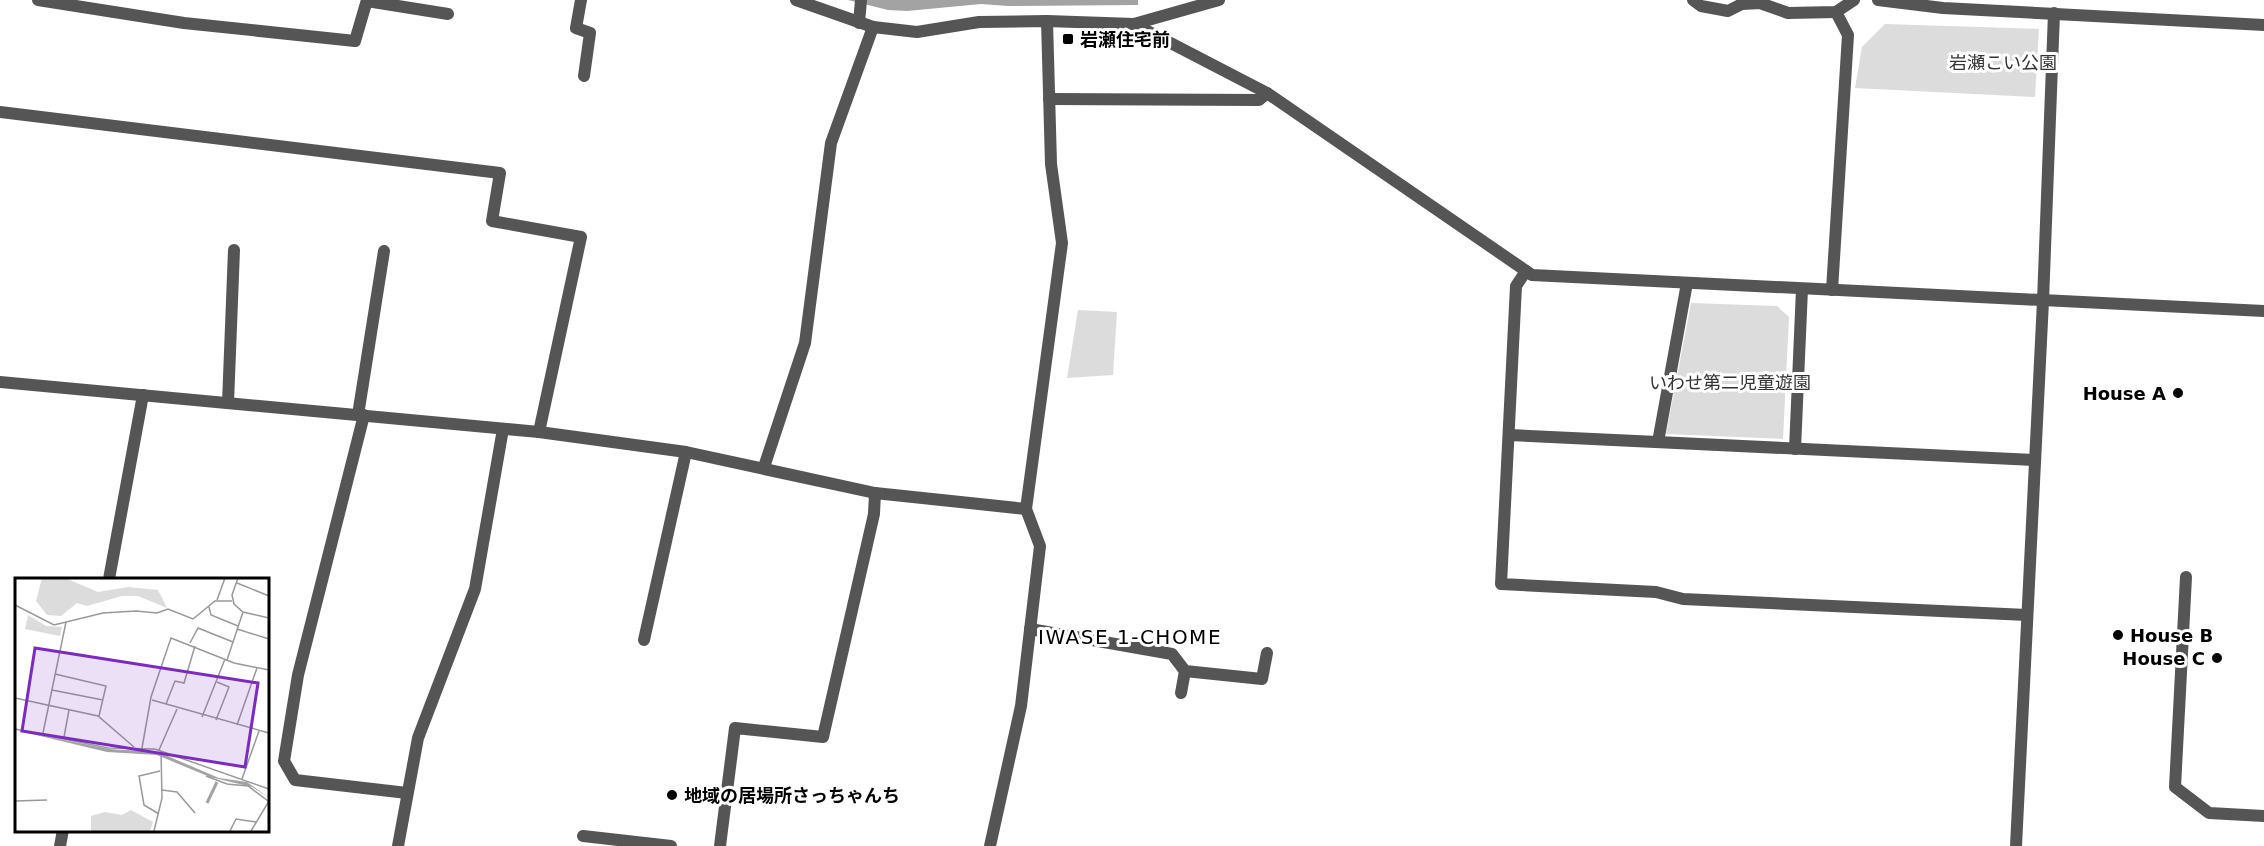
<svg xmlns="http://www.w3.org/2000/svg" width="2264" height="846" font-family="'DejaVu Sans','Noto Sans JP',sans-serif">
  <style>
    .green { fill: #dcdcdc }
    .water { fill: #a3a3a3 }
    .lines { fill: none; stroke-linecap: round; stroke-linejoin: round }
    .lane { stroke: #555; stroke-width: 12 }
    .street { stroke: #555; stroke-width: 12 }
    .poi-dot { fill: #000; stroke: #fff; stroke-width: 2 }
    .labels { text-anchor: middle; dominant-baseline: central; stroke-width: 6; stroke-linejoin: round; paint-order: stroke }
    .poi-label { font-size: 18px; font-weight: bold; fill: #000; stroke: #fff; text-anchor: start }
    .park-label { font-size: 18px; fill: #333; stroke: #fff }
    .neighbourhood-label { font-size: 20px; letter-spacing: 1.5px; fill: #000; stroke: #fff }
    .inset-river { fill: none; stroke: #a3a3a3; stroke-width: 3 }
    .inset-road { fill: none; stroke: #999; stroke-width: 1.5 }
    .view { fill: #7b2cbf; fill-opacity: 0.15; stroke: #7b2cbf; stroke-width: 3 }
    .inset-edge { fill: none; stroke: #000; stroke-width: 3 }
  </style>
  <rect width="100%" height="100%" fill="#fff"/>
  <g class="green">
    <path d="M1885,24L2039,29L2035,97L1855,88L1862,47Z"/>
    <path d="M1691,303L1777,306L1789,317L1783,439L1666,434Z"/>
    <path d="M1078,310L1117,312L1113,375L1067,378Z"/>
  </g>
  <path class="water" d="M848,0H1138V5L1008,6L981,4L907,11L888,10Z"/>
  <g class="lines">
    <g class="lane">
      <path d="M38,0L184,23L355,41L367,0"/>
      <path d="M581,0L576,28L590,33L584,76"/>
      <path d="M367,1L448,14"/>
      <path d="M1049,99L1259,100L1267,93"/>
      <path d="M0,112L500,173L492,221L581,237L539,432"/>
      <path d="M228,403L234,250"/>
      <path d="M358,415L384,251"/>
      <path d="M1658,442L1687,283"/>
      <path d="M2186,577L2175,787L2209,813L2264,816"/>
      <path d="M1030,629L1172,654L1185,671L1262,679L1267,653"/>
      <path d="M644,640L686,452"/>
      <path d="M1181,693L1185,671"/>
      <path d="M583,836L671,846"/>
    </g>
    <g class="street">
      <path d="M796,0L873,27L917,32L979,22L1047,21L1134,24L1219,0"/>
      <path d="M1693,0L1701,6L1728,11L1742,4L1760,3L1788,13L1836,12L1854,0"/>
      <path d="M1878,0L1943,8L2264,25"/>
      <path d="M859,23L861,0"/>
      <path d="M1134,24L1267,93L1532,275L2264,311"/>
      <path d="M1526,271L1516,286L1501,584L1656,592L1683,599L2027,615"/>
      <path d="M1832,290L1848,35L1836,12"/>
      <path d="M0,382L539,432L686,452L875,493L1026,509"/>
      <path d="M364,415L298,675L284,761L295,780L407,793"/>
      <path d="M1509,435L2035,460"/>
      <path d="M1795,449L1802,289"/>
      <path d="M764,467L805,343L831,143L873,27"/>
      <path d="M109,579L143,395"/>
      <path d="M60,846L63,830"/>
      <path d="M398,846L418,738L475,589L503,429"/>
      <path d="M720,846L735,728L823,737L874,514L875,493"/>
      <path d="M990,846L1021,706L1040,546L1026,509L1062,243L1051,164L1047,21"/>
      <path d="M2016,846L2043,301L2054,13"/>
    </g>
  </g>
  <g class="poi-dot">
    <rect x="1062" y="33" width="12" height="12" rx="3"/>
    <circle cx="2178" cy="393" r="6"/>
    <circle cx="2118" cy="635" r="6"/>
    <circle cx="2217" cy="658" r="6"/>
    <circle cx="672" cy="795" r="6"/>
  </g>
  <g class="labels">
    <g class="poi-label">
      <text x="1080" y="39">岩瀬住宅前</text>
      <text x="2166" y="393" text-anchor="end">House A</text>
      <text x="2130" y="635">House B</text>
      <text x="2205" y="658" text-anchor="end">House C</text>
      <text x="684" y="795">地域の居場所さっちゃんち</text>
    </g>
    <g class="park-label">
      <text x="2003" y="62">岩瀬こい公園</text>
      <text x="1730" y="382">いわせ第二児童遊園</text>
    </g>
    <g class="neighbourhood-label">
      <text x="1130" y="637">IWASE 1-CHOME</text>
    </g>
  </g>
  <g transform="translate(15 578)">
    <rect width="254" height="254" fill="#fff"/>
    <path d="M27,0H50L83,14L113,9L143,12L152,30L123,18H107L72,28L62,25L46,38L32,37L21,23ZM13,37L31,48L47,49L45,58L10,51ZM116,232L138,244L135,253H76V238L90,234L107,237Z" fill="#dcdcdc"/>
    <path d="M0,152L94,171L143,174L204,200L232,204L253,219L237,209L195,199L142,177L92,174Z" fill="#a3a3a3"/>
    <path class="inset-river" d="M192,225L202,204"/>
    <path class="inset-road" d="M223,0L217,17L219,26L228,34L254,40M222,5L254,18M202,22L210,0M0,27L39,47L88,35L121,33L142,35L153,31L178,41L200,23H217M194,29L196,37L223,48M222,51L254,61M175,65L183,50L218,64M212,82L228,34M40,96L91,108L84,138M37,112L88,122M0,120L83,138L119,169M137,122L254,155M151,126L160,103L169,105L180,68M187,139L210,81M201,142L214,109L202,104M222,147L242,90M0,151L93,170L140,171L254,211M28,155L51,44M49,159L54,132M127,170L136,119L156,60L219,85L254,92M144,172L162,131M191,198L212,206L233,208L253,223M227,201L244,153M147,212L162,214L180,235M0,223L32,222M144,236L129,227L124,198L145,193M139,253L147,220L146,173M215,253L221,241L241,244M236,253L254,223"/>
    <path class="view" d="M20,70L243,105L230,189L7,153Z"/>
    <rect width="254" height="254" class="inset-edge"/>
  </g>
</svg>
